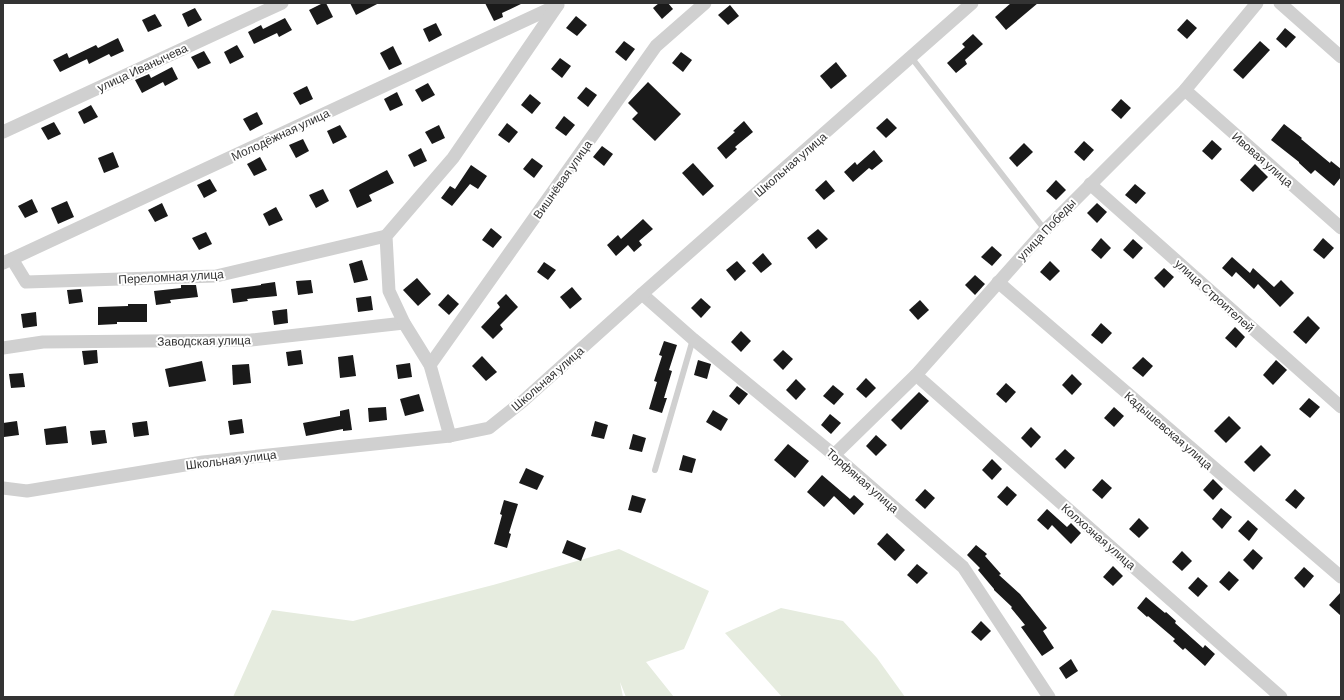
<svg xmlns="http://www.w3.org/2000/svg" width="1344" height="700" font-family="Barlow,sans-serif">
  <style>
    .green { fill: #e6ecdf }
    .building { fill: #1a1a1a }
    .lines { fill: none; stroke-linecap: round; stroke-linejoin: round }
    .lane { stroke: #d0d0d0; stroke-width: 6 }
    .street { stroke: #d0d0d0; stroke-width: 13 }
    .labels { text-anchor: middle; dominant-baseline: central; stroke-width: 4; stroke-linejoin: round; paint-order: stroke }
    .street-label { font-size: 12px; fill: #333; stroke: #fff }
  </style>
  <rect width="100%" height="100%" fill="#fff"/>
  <g class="green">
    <path d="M619,549L709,591L684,649L646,662L674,697H626L620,682L623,697H233L272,610L353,621L493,585Z"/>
    <path d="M781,608L843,621L877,658L905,697H782L725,633Z"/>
  </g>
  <g class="building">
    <path d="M323,3H326L333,17L317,25L309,10Z"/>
    <path d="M350,3H379L356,15Z"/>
    <path d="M485,3H523L502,13L503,17L494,21Z"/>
    <path d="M659,3H668L673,9L662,19L653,8Z"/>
    <path d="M1011,3H1038L1006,30L995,17Z"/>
    <path d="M730,5L739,16L728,25L718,15Z"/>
    <path d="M195,8L202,20L188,27L182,14Z"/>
    <path d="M155,14L162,26L148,32L142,20Z"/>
    <path d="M576,16L587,25L577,36L566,28Z"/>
    <path d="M285,18L292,30L279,37L277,33L254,44L248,32L261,25L263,29Z"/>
    <path d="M1187,19L1197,28L1187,39L1177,30Z"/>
    <path d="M436,23L442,35L429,42L423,29Z"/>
    <path d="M1285,28L1296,37L1286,48L1276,39Z"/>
    <path d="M973,34L983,44L965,60L967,64L956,73L947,63L965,47L962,44Z"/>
    <path d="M118,38L124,51L111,57L109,54L89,64L87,59L60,72L53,60L67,53L69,58L96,45L98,48Z"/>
    <path d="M624,41L635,49L626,61L615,52Z"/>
    <path d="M1260,41L1270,50L1243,79L1233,70Z"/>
    <path d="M237,45L244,57L230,64L224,52Z"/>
    <path d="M393,46L402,64L389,70L380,53Z"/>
    <path d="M204,51L211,63L198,69L191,57Z"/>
    <path d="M681,52L692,60L683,72L672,63Z"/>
    <path d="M560,58L571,66L562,78L551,69Z"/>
    <path d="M836,62L847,76L831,89L820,76Z"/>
    <path d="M172,67L178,79L165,86L163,82L142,93L135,80L149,74L151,78Z"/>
    <path d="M648,82L681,114L655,141L632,119L638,113L628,103Z"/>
    <path d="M428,83L435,95L422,102L415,90Z"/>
    <path d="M307,86L313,99L300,105L293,93Z"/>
    <path d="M586,87L597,95L588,107L577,98Z"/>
    <path d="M397,92L403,105L390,111L384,99Z"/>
    <path d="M530,94L541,103L532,114L521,105Z"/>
    <path d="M1121,99L1131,108L1121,119L1111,110Z"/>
    <path d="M91,105L98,117L84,124L78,112Z"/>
    <path d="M257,112L263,124L250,131L243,119Z"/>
    <path d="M564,116L575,125L566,136L555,128Z"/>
    <path d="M887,118L897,128L886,138L876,128Z"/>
    <path d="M744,121L753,132L735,147L737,149L726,159L717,148L735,132L733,131Z"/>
    <path d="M54,122L61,134L48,140L41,128Z"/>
    <path d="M507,123L518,132L509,143L498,135Z"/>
    <path d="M1284,124L1302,138L1301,139L1330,163L1331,161L1341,169V177L1334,186L1315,170L1311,174L1299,163V162L1271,140Z"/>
    <path d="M340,125L347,137L333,144L327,131Z"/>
    <path d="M439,125L445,138L432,144L425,132Z"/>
    <path d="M303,139L309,151L296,158L289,145Z"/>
    <path d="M1212,140L1222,149L1212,160L1202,151Z"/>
    <path d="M1084,141L1094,150L1084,161L1074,152Z"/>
    <path d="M1024,143L1033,152L1017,167L1009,158Z"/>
    <path d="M602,146L613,154L604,166L593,157Z"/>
    <path d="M421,148L427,161L414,167L408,155Z"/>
    <path d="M874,150L883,161L872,170L869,168L853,182L844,172L855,162L857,165Z"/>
    <path d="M113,152L119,167L104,173L98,158Z"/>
    <path d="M260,157L267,170L254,176L247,164Z"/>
    <path d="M532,158L543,166L534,178L523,169Z"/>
    <path d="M693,163L714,186L703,196L682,173Z"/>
    <path d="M1255,164L1268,177L1253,192L1240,180Z"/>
    <path d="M471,165L487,176L478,189L470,184L452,206L441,198L450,186L455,189Z"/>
    <path d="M387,170L394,183L369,195L372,201L357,208L349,190Z"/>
    <path d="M210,179L217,191L204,198L197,185Z"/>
    <path d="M826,180L835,191L824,200L815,190Z"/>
    <path d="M1056,180L1066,190L1056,200L1046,191Z"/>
    <path d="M1135,184L1146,193L1136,204L1125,195Z"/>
    <path d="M323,189L329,201L316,208L309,195Z"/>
    <path d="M32,199L38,212L25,218L18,206Z"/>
    <path d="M67,201L74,217L58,224L51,208Z"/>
    <path d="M162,203L168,216L155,222L148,210Z"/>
    <path d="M1097,203L1107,212L1097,223L1087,213Z"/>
    <path d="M276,207L283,220L269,226L263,214Z"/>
    <path d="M643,219L653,229L639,241L642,245L634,252L628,245L616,256L607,245L618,235L621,239Z"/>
    <path d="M491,228L502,237L493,248L482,240Z"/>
    <path d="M818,229L828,239L816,249L807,238Z"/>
    <path d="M206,232L212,244L199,250L192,238Z"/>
    <path d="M1101,238L1111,248L1101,259L1091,250Z"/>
    <path d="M1323,238L1334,248L1324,259L1313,250Z"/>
    <path d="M1133,239L1143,248L1133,259L1123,250Z"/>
    <path d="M992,246L1002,255L992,266L981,257Z"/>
    <path d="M763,253L772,264L761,273L752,263Z"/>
    <path d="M1232,257L1250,273L1253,268L1274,287L1281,280L1294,293L1280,307L1258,284L1254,289L1236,272L1232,277L1222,268Z"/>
    <path d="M362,260L368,280L354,283L349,264Z"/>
    <path d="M737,261L746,271L735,281L726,270Z"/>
    <path d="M1050,261L1060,271L1050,281L1040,272Z"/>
    <path d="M544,262L556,270L548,280L537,272Z"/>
    <path d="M1164,268L1174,277L1164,288L1154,278Z"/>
    <path d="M975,275L985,284L975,295L965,285Z"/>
    <path d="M417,278L431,294L418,306L403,290Z"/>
    <path d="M311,280L313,293L298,295L296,281Z"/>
    <path d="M275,282L277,296L247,299L248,301L233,303L231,289L261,285V284Z"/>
    <path d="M181,285H196L198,297L170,300L171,303L156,305L154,291L181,288Z"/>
    <path d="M572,287L582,299L570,309L560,297Z"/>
    <path d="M81,289L83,302L69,304L67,290Z"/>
    <path d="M448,294L459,304L449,315L438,305Z"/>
    <path d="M506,294L518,307L500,325L503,329L493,339L481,327L500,307L497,303Z"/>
    <path d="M371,296L373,310L358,312L356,298Z"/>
    <path d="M701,298L711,307L701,318L691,308Z"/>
    <path d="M920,300L929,310L918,320L909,310Z"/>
    <path d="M128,304H147V322H117V324L98,325V307L128,306Z"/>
    <path d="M287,309L288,323L274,325L272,311Z"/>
    <path d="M36,312L37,326L23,328L21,314Z"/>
    <path d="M1308,316L1320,328L1306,344L1293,332Z"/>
    <path d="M1101,323L1112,333L1102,344L1091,335Z"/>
    <path d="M1235,327L1245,337L1236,348L1225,338Z"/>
    <path d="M741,331L751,341L741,352L731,342Z"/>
    <path d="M664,341L677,345L669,370L672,371L664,398H667L662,413L649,409L657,382L654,381L662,356L659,355Z"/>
    <path d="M97,350L98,363L84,365L82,351Z"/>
    <path d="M301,350L303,364L288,366L286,352Z"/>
    <path d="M783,350L793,359L783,370L773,360Z"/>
    <path d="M353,355L356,376L340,378L338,357Z"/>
    <path d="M482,356L497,372L486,381L472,366Z"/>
    <path d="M1143,357L1153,366L1143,377L1132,368Z"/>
    <path d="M698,360L711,364L707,379L694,375Z"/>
    <path d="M1276,360L1287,370L1273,385L1263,375Z"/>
    <path d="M202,361L206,381L169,387L165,369Z"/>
    <path d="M410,363L412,377L398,379L396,365Z"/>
    <path d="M249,364L251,383L233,385L232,365Z"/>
    <path d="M23,373L25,387L11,388L9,374Z"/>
    <path d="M1072,374L1082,384L1072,395L1062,385Z"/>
    <path d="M866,378L876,388L866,398L856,389Z"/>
    <path d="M796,379L806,389L796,400L786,390Z"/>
    <path d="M1006,383L1016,392L1006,403L996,394Z"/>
    <path d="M833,385L844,394L834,405L823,396Z"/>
    <path d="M737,386L748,394L739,405L729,396Z"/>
    <path d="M919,392L929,401L901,430L891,420Z"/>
    <path d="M419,394L424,411L405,416L400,399Z"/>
    <path d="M1309,398L1320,407L1310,418L1299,409Z"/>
    <path d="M386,407L387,420L369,422L368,408Z"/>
    <path d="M1114,407L1124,416L1114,427L1104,418Z"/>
    <path d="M349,409L352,430L343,431V429L306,436L303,423L340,416V411Z"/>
    <path d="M713,410L728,419L721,431L706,422Z"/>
    <path d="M830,414L841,423L831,434L821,425Z"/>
    <path d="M1229,416L1241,428L1226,443L1214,431Z"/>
    <path d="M242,419L244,433L230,435L228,421Z"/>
    <path d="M17,421L19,435L4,437L3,423Z"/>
    <path d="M147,421L149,435L134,437L132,423Z"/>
    <path d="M595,421L608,425L604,439L591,436Z"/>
    <path d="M66,426L68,443L46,445L44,429Z"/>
    <path d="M1031,427L1041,437L1031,448L1021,438Z"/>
    <path d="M105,430L107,443L92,445L90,431Z"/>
    <path d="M633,434L646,438L642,452L629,449Z"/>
    <path d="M876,435L887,445L876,456L866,446Z"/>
    <path d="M788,444L809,461L795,478L774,460Z"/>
    <path d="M1261,445L1271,455L1254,472L1244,462Z"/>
    <path d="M1065,449L1075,458L1065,469L1055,459Z"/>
    <path d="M683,455L696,459L692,473L679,470Z"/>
    <path d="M992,459L1002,469L992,480L982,470Z"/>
    <path d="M526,468L544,476L537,490L519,483Z"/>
    <path d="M822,475L850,499L854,495L864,504L854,515L834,496L824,507L807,492Z"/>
    <path d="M1102,479L1112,488L1102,499L1092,490Z"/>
    <path d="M1213,479L1223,489L1213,500L1203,490Z"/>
    <path d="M1007,486L1017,495L1007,506L997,497Z"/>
    <path d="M925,489L935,498L925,509L915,500Z"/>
    <path d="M1295,489L1305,498L1296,509L1285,500Z"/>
    <path d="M632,495L646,499L641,513L628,510Z"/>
    <path d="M504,500L518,504L509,533L511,534L507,548L494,544L502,515L500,514Z"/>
    <path d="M1221,508L1232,517L1222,529L1212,519Z"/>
    <path d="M1047,509L1067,527L1071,523L1081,533L1071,544L1052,525L1048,530L1037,520Z"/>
    <path d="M1139,518L1149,528L1139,538L1129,529Z"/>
    <path d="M1248,520L1258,529L1249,541L1238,531Z"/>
    <path d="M887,533L905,550L895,561L877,544Z"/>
    <path d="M567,540L586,548L581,561L562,553Z"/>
    <path d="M976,545L987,554L985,556L1001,574L999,575L1020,594L1047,628L1043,631L1054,648L1042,656L1021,627L1025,625L1011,608L1012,607L994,590V589L978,570L980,568L967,555Z"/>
    <path d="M1253,549L1263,558L1253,570L1243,560Z"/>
    <path d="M1182,551L1192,561L1182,571L1172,562Z"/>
    <path d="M917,564L928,573L917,584L907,575Z"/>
    <path d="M1113,566L1123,576L1113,586L1103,577Z"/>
    <path d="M1304,567L1314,576L1304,588L1294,578Z"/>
    <path d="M1229,571L1239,580L1229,591L1219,582Z"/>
    <path d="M1198,577L1208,586L1198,597L1188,588Z"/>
    <path d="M1341,592V616L1329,605Z"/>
    <path d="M1146,597L1165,613L1166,612L1176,621L1175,623L1203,648L1205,645L1215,654L1205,666L1185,648L1183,650L1173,641L1175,639L1148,616L1147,617L1137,608Z"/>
    <path d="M981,621L991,631L981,641L971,632Z"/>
    <path d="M1071,659L1078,671L1066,679L1059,668Z"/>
  </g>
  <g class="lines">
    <g class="lane">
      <path d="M911,57L1045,230"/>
      <path d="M655,470L693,339"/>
    </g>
    <g class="street">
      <path d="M1280,3L1341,57"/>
      <path d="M1185,90L1341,228"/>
      <path d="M3,132L282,3"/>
      <path d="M1090,184L1341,407"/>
      <path d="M12,259L26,282L216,276L386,236"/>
      <path d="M3,263L558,5"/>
      <path d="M998,282L1341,577"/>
      <path d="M642,294L693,339L834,455L963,567L1049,697"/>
      <path d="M3,348L43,342L251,340L404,323"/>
      <path d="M430,365L656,46L705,3"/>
      <path d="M916,375L1281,697"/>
      <path d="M450,436L430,365L404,323L389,291L386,236L453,158L557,6"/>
      <path d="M834,455L916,375L1045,230L1185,90L1257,3"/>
      <path d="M3,488L27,491L203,462L450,436L489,428L523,401L642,294L972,3"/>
    </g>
  </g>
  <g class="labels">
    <g class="street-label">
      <text transform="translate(142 67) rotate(-25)">улица Иванычева</text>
      <text transform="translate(280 134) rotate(-25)">Молодёжная улица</text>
      <text transform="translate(1263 159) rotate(41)">Ивовая улица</text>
      <text transform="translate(790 164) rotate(-41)">Школьная улица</text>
      <text transform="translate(562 179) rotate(-55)">Вишнёвая улица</text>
      <text transform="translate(1046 229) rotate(-47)">улица Победы</text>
      <text transform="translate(171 276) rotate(-3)">Переломная улица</text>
      <text transform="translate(1215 295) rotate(42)">улица Строителей</text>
      <text transform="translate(204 340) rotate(-1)">Заводская улица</text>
      <text transform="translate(547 378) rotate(-41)">Школьная улица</text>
      <text transform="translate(1169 430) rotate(41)">Кадышевская улица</text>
      <text transform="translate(231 459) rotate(-7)">Школьная улица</text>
      <text transform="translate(863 480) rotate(41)">Торфяная улица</text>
      <text transform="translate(1099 536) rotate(41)">Колхозная улица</text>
    </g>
  </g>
  <rect width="1344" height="700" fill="none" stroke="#333333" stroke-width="8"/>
</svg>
